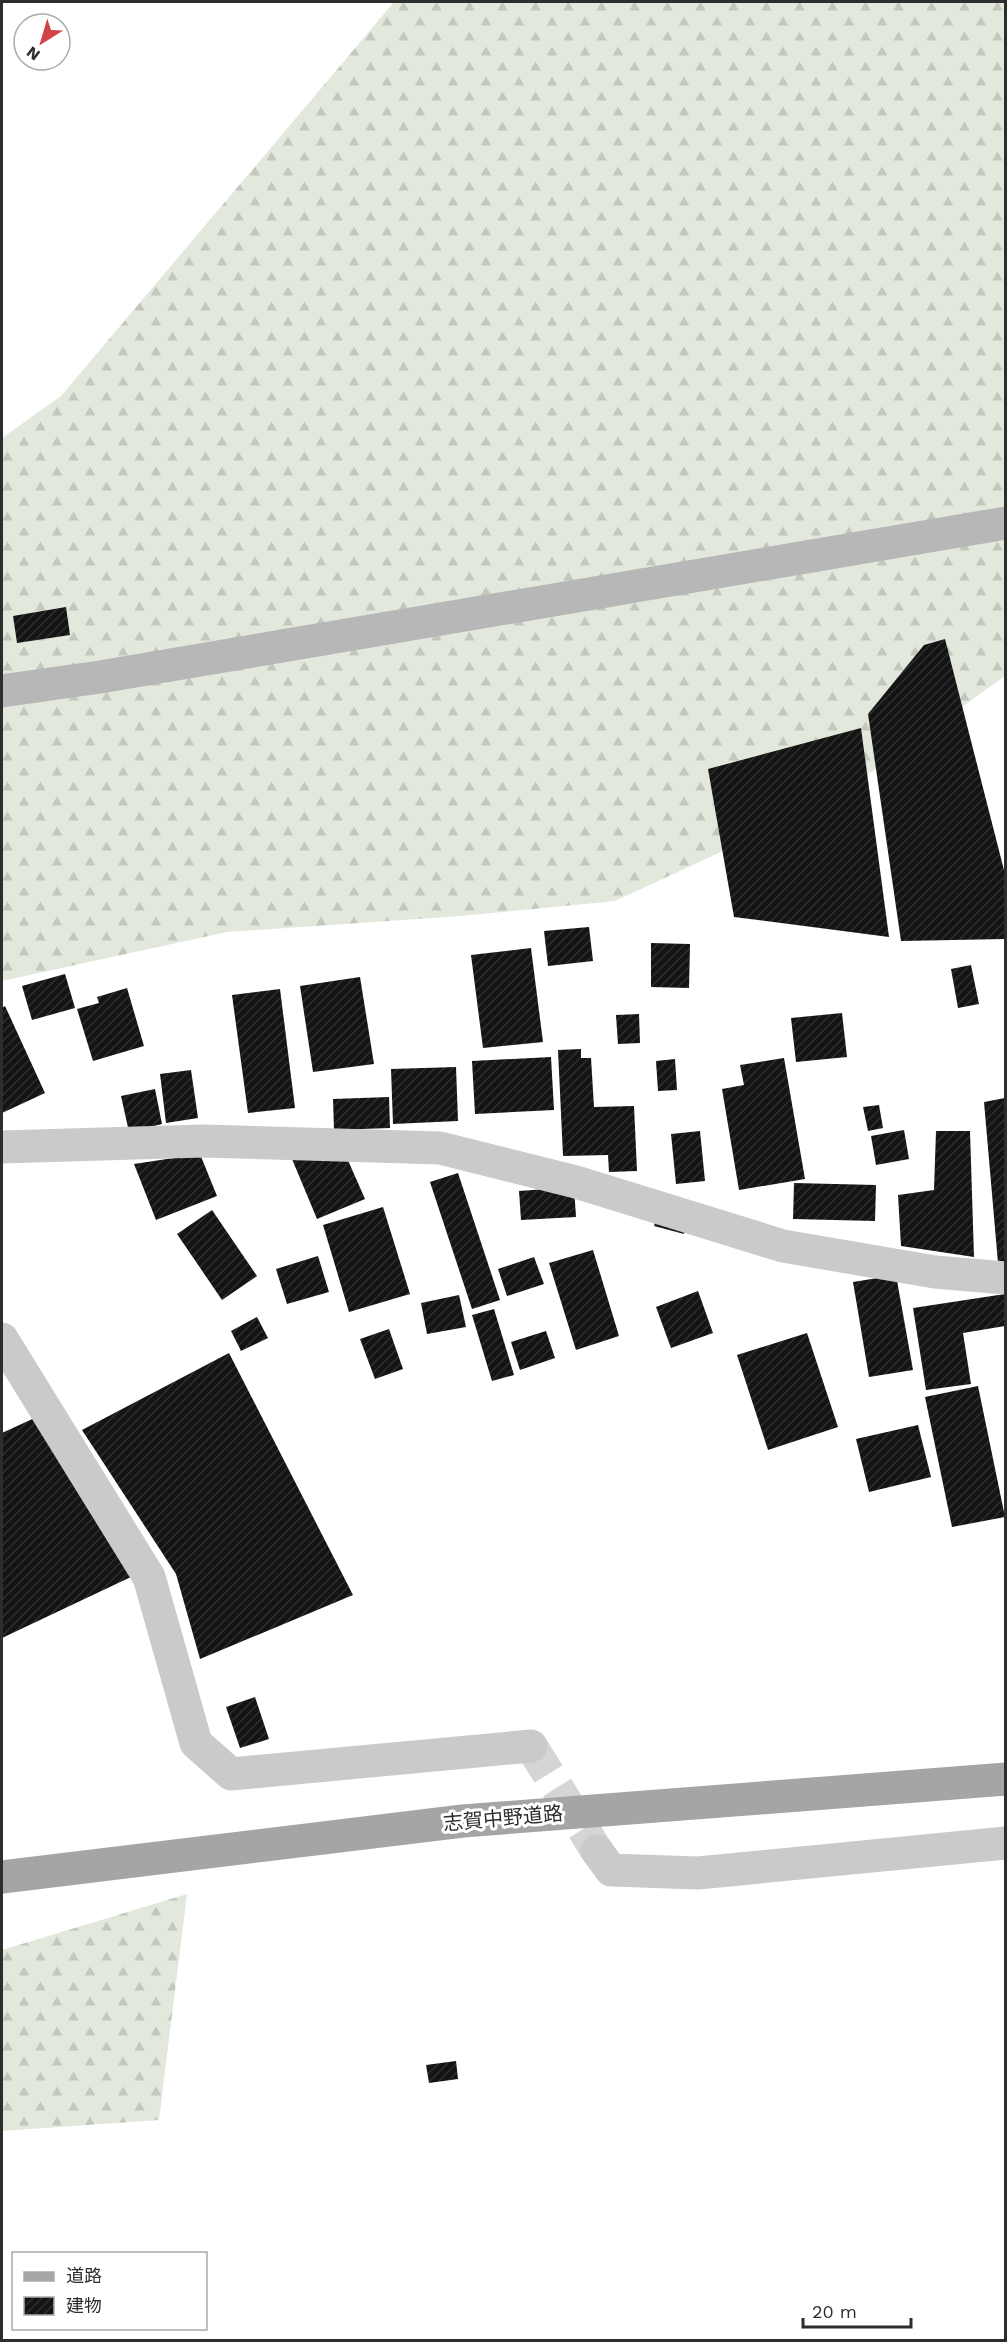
<svg xmlns="http://www.w3.org/2000/svg" width="1007" height="2342" font-family="'Work Sans','Noto Sans JP',sans-serif">
  <style>
    .forest { fill: url(#forest-firs) }
    .building { fill: url(#building-hatch) }
    .lines { fill: none; stroke-linecap: round; stroke-linejoin: round }
    .street-tunnel { stroke: #d5d5d5; stroke-width: 33; stroke-dasharray: 33 16; stroke-linecap: butt }
    .street { stroke: #cacaca; stroke-width: 33 }
    .secondary { stroke: #b7b7b7; stroke-width: 33 }
    .primary { stroke: #a5a5a5; stroke-width: 33 }
    .labels { text-anchor: middle; dominant-baseline: central; stroke-width: 6; stroke-linejoin: round; paint-order: stroke }
    .street-label { font-size: 20px; fill: #2d2d2d; stroke: #fff }
  </style>
  <defs>
    <pattern id="forest-firs" width="22" height="20" patternUnits="userSpaceOnUse" patternTransform="scale(1.5)"><rect width="22" height="20" fill="#e2e9dc"/><path d="M5 1l3.5 6h-7zM16 11l3.5 6h-7z" fill="#c2c8bd"/></pattern>
    <pattern id="building-hatch" width="6" height="6" patternUnits="userSpaceOnUse" patternTransform="scale(1.5)"><rect width="6" height="6" fill="#141414"/><path d="M-1 1l2-2M0 6l6-6M5 7l2-2" fill="none" stroke="#2e2e2e"/></pattern>
  </defs>
  <rect width="100%" height="100%" fill="#fff"/>
  <g class="forest">
    <path d="M394,2H1005V676L831,801L615,901L461,916L227,932L2,981V438L61,396Z"/>
    <path d="M187,1894L159,2120L2,2131V1950Z"/>
  </g>
  <g class="building">
    <path d="M66,607L70,635L17,643L13,616Z"/>
    <path d="M945,639L1005,874V939L901,941L868,714L924,645Z"/>
    <path d="M861,728L889,937L734,917L708,769Z"/>
    <path d="M589,927L593,961L548,966L544,931Z"/>
    <path d="M651,943L690,944L689,988L651,987Z"/>
    <path d="M531,948L543,1042L483,1048L471,955Z"/>
    <path d="M971,965L979,1004L958,1008L951,969Z"/>
    <path d="M65,974L75,1008L32,1020L22,986Z"/>
    <path d="M360,977L374,1064L313,1072L300,986Z"/>
    <path d="M127,988L144,1046L93,1061L77,1009L99,1003L97,997Z"/>
    <path d="M280,989L295,1108L248,1113L232,995Z"/>
    <path d="M5,1006L45,1093L2,1113V1008Z"/>
    <path d="M842,1013L847,1057L796,1062L791,1018Z"/>
    <path d="M639,1014L640,1043L618,1044L616,1015Z"/>
    <path d="M581,1049V1058H591L594,1107L634,1106L637,1171L609,1172L608,1155L563,1156L558,1050Z"/>
    <path d="M551,1057L554,1110L475,1114L472,1061Z"/>
    <path d="M784,1058L805,1179L739,1190L722,1089L744,1085L740,1065Z"/>
    <path d="M675,1059L677,1090L658,1091L656,1061Z"/>
    <path d="M456,1067L458,1121L393,1124L391,1069Z"/>
    <path d="M191,1070L198,1118L166,1123L160,1074Z"/>
    <path d="M155,1089L162,1124L129,1132L121,1096Z"/>
    <path d="M389,1097L390,1128L334,1130L333,1099Z"/>
    <path d="M1005,1098V1264L998,1263L984,1102Z"/>
    <path d="M879,1105L883,1128L868,1131L863,1107Z"/>
    <path d="M904,1130L909,1159L876,1165L871,1136Z"/>
    <path d="M700,1131L705,1181L676,1184L671,1134Z"/>
    <path d="M936,1131H970L974,1257L901,1246L898,1195L934,1190Z"/>
    <path d="M200,1154L217,1196L156,1220L134,1164Z"/>
    <path d="M347,1158L365,1199L317,1219L292,1159Z"/>
    <path d="M458,1173L500,1300L472,1309L430,1182Z"/>
    <path d="M794,1183L876,1185L875,1221L793,1219Z"/>
    <path d="M574,1187L576,1217L521,1220L519,1191Z"/>
    <path d="M383,1207L410,1294L349,1312L323,1225Z"/>
    <path d="M212,1210L257,1276L222,1300L177,1234Z"/>
    <path d="M657,1215L687,1222L684,1234L654,1226Z"/>
    <path d="M593,1250L619,1336L576,1350L549,1263Z"/>
    <path d="M318,1256L329,1292L287,1304L276,1269Z"/>
    <path d="M534,1257L544,1284L507,1296L498,1269Z"/>
    <path d="M896,1275L913,1370L869,1377L853,1282Z"/>
    <path d="M698,1291L713,1333L671,1348L656,1307Z"/>
    <path d="M1005,1294V1326L963,1333L971,1384L926,1390L913,1308Z"/>
    <path d="M459,1295L466,1327L427,1334L421,1303Z"/>
    <path d="M494,1309L514,1375L492,1381L472,1315Z"/>
    <path d="M257,1317L268,1338L241,1351L231,1331Z"/>
    <path d="M389,1329L403,1369L375,1379L360,1339Z"/>
    <path d="M546,1331L555,1358L520,1370L511,1342Z"/>
    <path d="M807,1333L838,1427L768,1450L737,1355Z"/>
    <path d="M229,1353L353,1595L200,1659L176,1574L82,1430Z"/>
    <path d="M978,1386L1005,1517L952,1527L925,1397Z"/>
    <path d="M41,1415L133,1576L2,1638V1433Z"/>
    <path d="M918,1425L931,1477L869,1492L856,1439Z"/>
    <path d="M255,1697L269,1739L240,1748L226,1707Z"/>
    <path d="M456,2061L458,2079L429,2083L426,2065Z"/>
  </g>
  <g class="lines">
    <path class="street-tunnel" d="M531,1746L597,1851"/>
    <g class="street">
      <path d="M2,1147L203,1141L440,1148L576,1182L783,1246L935,1272L1006,1278"/>
      <path d="M2,1339L149,1577L196,1743L231,1774L531,1746"/>
      <path d="M597,1851L611,1870L698,1873L1006,1843"/>
    </g>
    <path class="secondary" d="M2,691L100,677L1006,523"/>
    <path class="primary" d="M2,1877L463,1821L1006,1779"/>
  </g>
  <g class="labels">
    <g class="street-label">
      <text transform="translate(503 1818) rotate(-5)">志賀中野道路</text>
    </g>
  </g>
  <rect width="1007" height="2342" fill="none" stroke="#2d2d2d" stroke-width="6"/>
  <rect x="12" y="2252" width="195" height="78" fill="#ffffff" stroke="#ababab" stroke-width="1.5"/>
  <rect x="24" y="2272" width="30" height="9" fill="#a5a5a5" stroke="#ababab" stroke-width="1.5"/>
  <text x="66" y="2282" font-size="18" fill="#2d2d2d">道路</text>
  <rect x="24" y="2297" width="30" height="18" fill="url(#building-hatch)" stroke="#ababab" stroke-width="1.5"/>
  <text x="66" y="2312" font-size="18" fill="#2d2d2d">建物</text>
  <g transform="translate(42 42) rotate(217)"><circle r="28" fill="#ffffff" stroke="#ababab" stroke-width="1.5"/>
  <path d="M0-4.5L10 22L0 15L-10 22Z" fill="#d04348"/>
  <text y="-9" font-size="16" font-weight="bold" text-anchor="middle" fill="#2d2d2d">N</text>
  </g>
  <path d="M803 2318v9h108v-9" fill="none" stroke="#2d2d2d" stroke-width="3"/>
  <text x="812" y="2318" font-size="18" fill="#2d2d2d" stroke="#ffffff" stroke-width="4.5" paint-order="stroke">20 m</text>
</svg>
